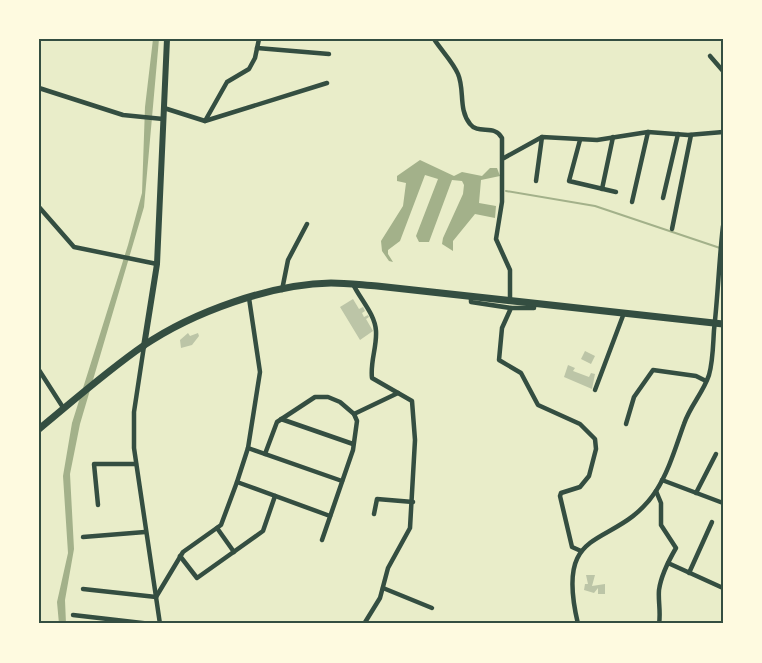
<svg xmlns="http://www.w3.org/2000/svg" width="762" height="663" font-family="'Fira Sans',sans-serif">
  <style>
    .water { fill: #a3b18a }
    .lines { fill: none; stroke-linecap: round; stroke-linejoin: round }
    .stream { stroke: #a3b18a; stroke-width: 2 }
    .building { fill: #bcc5a7 }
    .minor { stroke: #344e41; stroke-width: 4.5 }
    .secondary { stroke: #344e41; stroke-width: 6 }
    .primary { stroke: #344e41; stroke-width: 7 }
    .neatline { fill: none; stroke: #344e41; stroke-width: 2 }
  </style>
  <rect width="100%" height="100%" fill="#e9edc9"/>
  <g class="water">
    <path d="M153,39H159L144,207L80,424L70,474L74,549L65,600L66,624H59L57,602L68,553L63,476L72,423L128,245L142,193L145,107Z"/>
    <path d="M420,160L454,176L462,172L482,176L490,168H497L500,176L481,180L479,203L496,206L495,218L475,214L453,241V251L442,244L443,238L463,194L464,185L462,181L452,180L429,242H419L416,236L438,179L425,175L400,241L388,250V254L393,262L389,261L382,251L381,241L403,206L406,183L397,181V176Z"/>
  </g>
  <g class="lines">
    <path class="stream" d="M506,191L595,206L723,249"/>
  </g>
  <g class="building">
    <path d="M353,299L359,309L363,307L365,311L362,313L364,317L368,315L369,317L366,319L373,331L360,340L340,307Z"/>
    <path d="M188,333L190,336L198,333L199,336L192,345L181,348L180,340Z"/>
    <path d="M585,351L595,356L591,364L581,359Z"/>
    <path d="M568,365L575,368L573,371L589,377L591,373L595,374L592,389L564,377Z"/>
    <path d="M586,575H595L592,586L605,584V594H598V588L594,593L584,590L585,584H588Z"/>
  </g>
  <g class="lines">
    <g class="minor">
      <path d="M434,39C441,50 453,62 458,74C465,90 458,109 470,124C478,135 495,124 502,138V202L496,239L510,270V301"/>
      <path d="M257,48L329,54"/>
      <path d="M710,56L723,71"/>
      <path d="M39,88L123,115L163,119"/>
      <path d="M164,108L205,121L327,83"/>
      <path d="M205,121L227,82L249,69L255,58L259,39"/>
      <path d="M580,140L569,181L616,192"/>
      <path d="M504,158L542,137L597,140L648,132L688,135L723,132"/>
      <path d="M536,181L542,137"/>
      <path d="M602,189L613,137"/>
      <path d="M663,198L678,134"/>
      <path d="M632,202L648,132"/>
      <path d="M39,207L74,247L157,264"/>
      <path d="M672,229L691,135"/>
      <path d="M353,284C360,299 375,314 376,331C377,347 370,362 372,378L412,401L415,440L410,528L388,568L380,598L364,624"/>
      <path d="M282,290L288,260L307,224"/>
      <path d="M471,296V302L511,308"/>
      <path d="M534,304V308H511L502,328L499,360L521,373L538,405L580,424L595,439L596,449L589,476L580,487L561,493L560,496L572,547L581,551"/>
      <path d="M144,346L134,412V448L160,624"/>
      <path d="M39,370L64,409"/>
      <path d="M595,390L624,313"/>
      <path d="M354,414L398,393"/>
      <path d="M281,419L353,444"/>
      <path d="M626,424L634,397L653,370L696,376L706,381"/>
      <path d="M248,448L342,481"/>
      <path d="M265,454L277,422L315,397H328L340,402L354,414L357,421L353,450L322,540"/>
      <path d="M662,480L723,503"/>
      <path d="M237,482L330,516"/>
      <path d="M656,491L661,503V525L676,548C669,560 661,575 659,590C658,601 661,612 659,624"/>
      <path d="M696,493L716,454"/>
      <path d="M98,505L94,464H136"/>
      <path d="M374,514L377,499L413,502"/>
      <path d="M217,528L234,552"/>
      <path d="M83,537L145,532"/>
      <path d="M180,556L197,578L263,531L275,496"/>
      <path d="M668,563L723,588"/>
      <path d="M689,573L712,522"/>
      <path d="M383,588L432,608"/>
      <path d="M83,589L156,597"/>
      <path d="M156,597L183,552L221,525L237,482L248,448L260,372L249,298"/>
      <path d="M73,615L151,624"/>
      <path d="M578,624C553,519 616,552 656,491C669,471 676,446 684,424C690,406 703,393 709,375C713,361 713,345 714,330C718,295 719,260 723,226"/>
    </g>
    <path class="secondary" d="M144,346L157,264L167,39"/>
    <path class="primary" d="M39,429C73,401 107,371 143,346C193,312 271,284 331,283C346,283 362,285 377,286L723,324"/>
  </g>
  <rect width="762" height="663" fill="none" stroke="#fefae0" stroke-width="81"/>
  <rect x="40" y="40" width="682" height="582" class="neatline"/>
</svg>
